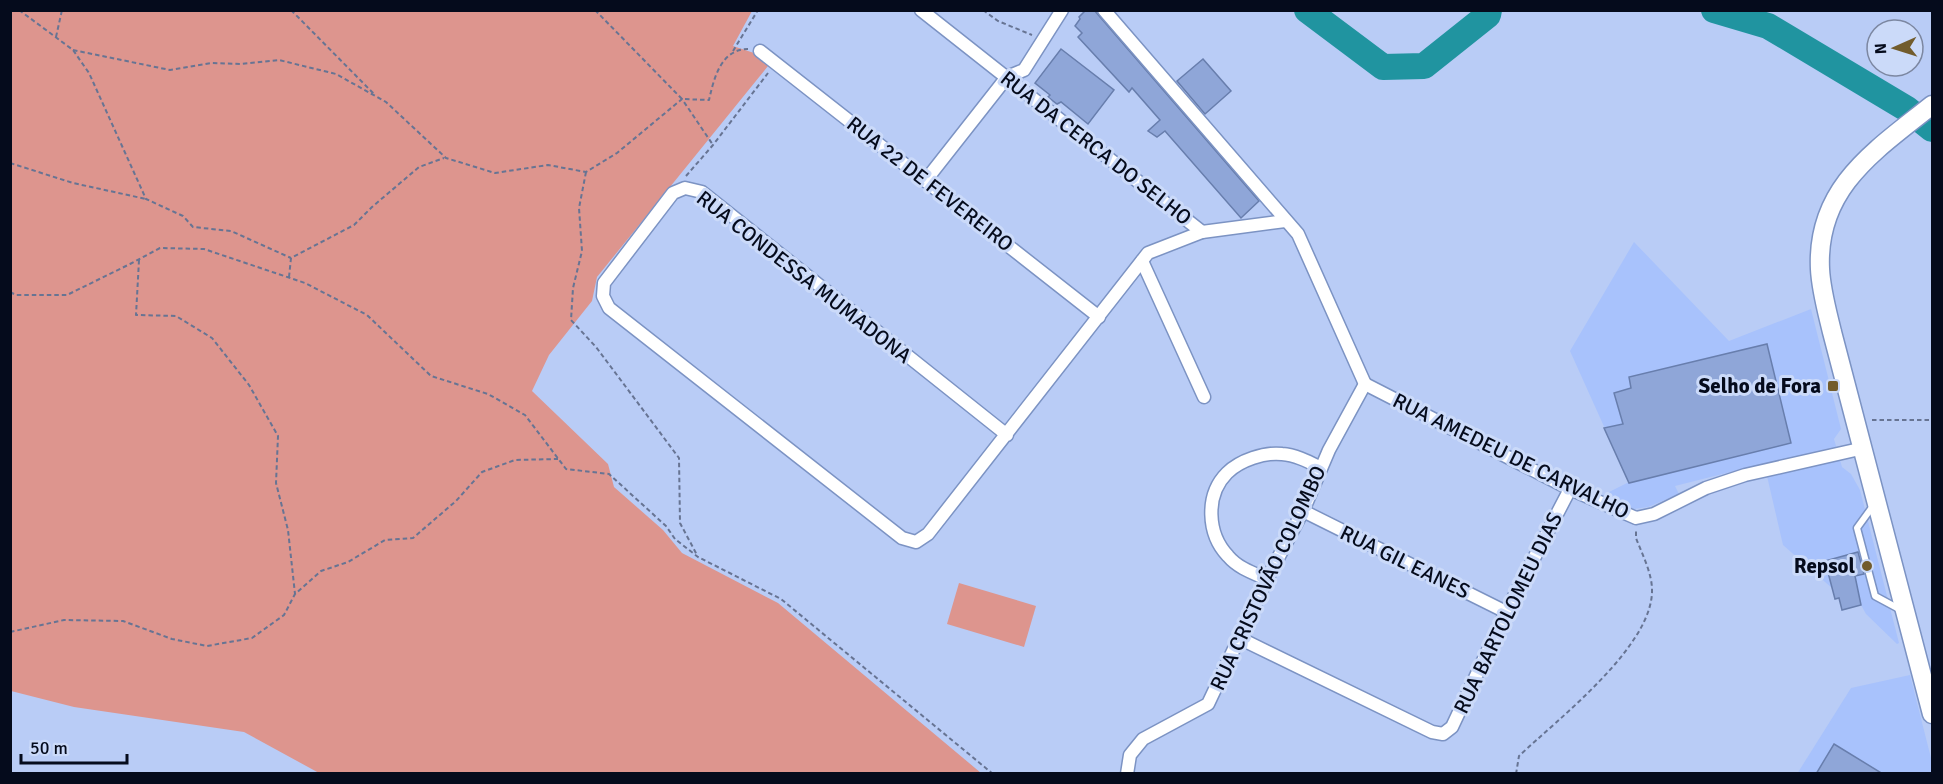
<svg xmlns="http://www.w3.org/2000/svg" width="1943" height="784" font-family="Signika,sans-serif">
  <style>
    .built { fill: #a8c2fc }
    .green { fill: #dd958e }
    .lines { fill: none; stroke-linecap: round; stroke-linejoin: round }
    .river { stroke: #2094a0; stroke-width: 26 }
    .building { fill: #8fa6d8; stroke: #687ead; stroke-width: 1.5 }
    .lane-casing { stroke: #7c93c3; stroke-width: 9 }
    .street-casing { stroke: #7c93c3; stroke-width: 15 }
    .secondary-casing { stroke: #7c93c3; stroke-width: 21 }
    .path { stroke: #677493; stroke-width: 2; stroke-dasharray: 4.5 3; stroke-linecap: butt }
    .lane { stroke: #fff; stroke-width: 6 }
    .street { stroke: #fff; stroke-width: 12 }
    .secondary { stroke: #fff; stroke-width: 18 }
    .poi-dot { fill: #725c2c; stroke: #cbdaf9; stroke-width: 2 }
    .labels { text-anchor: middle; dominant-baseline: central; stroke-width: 6; stroke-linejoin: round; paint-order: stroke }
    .street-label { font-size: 21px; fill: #050b1c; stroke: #cbdaf9 }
    .poi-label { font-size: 21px; font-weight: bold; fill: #050b1c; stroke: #cbdaf9; text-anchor: end }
  </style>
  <rect width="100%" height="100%" fill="#b9ccf6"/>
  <g class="built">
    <path d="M1634,242L1729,341L1811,309L1841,429L1834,439L1842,467L1851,474L1860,490L1899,643L1897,644L1866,614L1861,605L1842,610L1839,599H1835L1833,589L1783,545L1767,476L1762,464L1675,486L1679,494L1648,507L1634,509L1603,495L1629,482L1570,351Z"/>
    <path d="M1910,675L1932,762V773L1797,774L1851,688Z"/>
  </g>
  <g class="green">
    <path d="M10,11H752L733,46L754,53L768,66L597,277L592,301L549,355L532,391L608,464L614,487L663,530L682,553L778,603L981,773H319L244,732L74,707L11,691Z"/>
    <path d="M959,583L1036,606L1024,647L947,624Z"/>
  </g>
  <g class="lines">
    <g class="river">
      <path d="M1307,10L1383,67L1424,66L1488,15L1489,10"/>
      <path d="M1714,10L1768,26L1907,109L1932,129"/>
    </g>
  </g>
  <g class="building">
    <path d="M1086,10H1094L1259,201L1241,218L1165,131L1157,137L1148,131L1160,120L1132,88L1129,92L1078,37L1082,33L1075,26L1080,19L1079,17Z"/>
    <path d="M1061,49L1114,90L1088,124L1061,102L1057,104L1048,97L1050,95L1035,83Z"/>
    <path d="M1203,59L1231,91L1205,114L1177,81Z"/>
    <path d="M1767,344L1791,443L1629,483L1604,428L1623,424L1614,393L1631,388L1629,377Z"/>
    <path d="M1858,552L1864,574L1855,576L1861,605L1842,610L1839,598L1835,599L1825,561Z"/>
    <path d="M1834,744L1883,774H1816Z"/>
  </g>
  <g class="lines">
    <defs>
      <path id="lane" d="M1873,506L1857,528L1875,596L1901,610"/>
      <g id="street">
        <path d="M921,10L1202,232"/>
        <path d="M1104,10L1298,234L1365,384"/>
        <path d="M760,51L1099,317"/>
        <path d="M926,180L1007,77L1024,70L1062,10"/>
        <path d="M1142,261L1204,397"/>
        <path d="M1365,384L1570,489L1636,518L1654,514L1706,488L1745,475L1864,448"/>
        <path d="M1007,435L702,192L685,188L673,193L604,283L603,296L609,308L902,538L916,542L928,534L1148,253L1202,232L1285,221"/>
        <path d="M1303,511L1506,612"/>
        <path d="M1267,579C1253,573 1238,568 1228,556C1207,534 1205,495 1227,473C1240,460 1265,452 1282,454C1296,455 1309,462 1321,468"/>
        <path d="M1239,638L1432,732L1443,734L1452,727L1506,612L1570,489"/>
        <path d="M1127,774L1130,755L1143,739L1208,704L1267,579L1303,511L1329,450L1365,384"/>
      </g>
      <path id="secondary" d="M1932,105C1876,150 1816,187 1820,269C1821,290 1827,311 1832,332L1932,714"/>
    </defs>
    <use href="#lane" class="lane-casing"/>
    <use href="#street" class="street-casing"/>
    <use href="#secondary" class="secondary-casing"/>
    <g class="path">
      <path d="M19,10L73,50L89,73L146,199L183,216L193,227L231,231L291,258"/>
      <path d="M291,10L375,95"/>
      <path d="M595,10L682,99L709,100C714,78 721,49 748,49"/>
      <path d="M983,10L998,21L1032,35"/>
      <path d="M56,37L62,10"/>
      <path d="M73,50L170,70L212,63L241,64L279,60L336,74L386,102L446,158L495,173L548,165L586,172L617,153L682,99L713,145"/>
      <path d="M733,51L758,10"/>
      <path d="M10,163L73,183L146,199"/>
      <path d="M586,172L579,208L582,251L573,288L571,320L596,347L679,458L680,523L697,555"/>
      <path d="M686,176L713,145L768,73"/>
      <path d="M139,260L136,315L176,316L212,338L249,385L278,436L276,483L288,530L295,594"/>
      <path d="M289,277L291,258L354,225L372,207L419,167L444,158"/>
      <path d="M10,292L16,295H67L130,264L160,248L204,249L305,283L367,315L431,376L488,394L525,415L566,469L609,474L666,526L675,539L698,557L781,599L993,774"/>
      <path d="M1872,420H1932"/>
      <path d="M10,632L64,620L123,621L172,639L207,646L252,638L284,615L295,594L321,571L348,562L385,540L413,538L456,501L482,472L515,460L558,459"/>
      <path d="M1516,774L1519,756C1558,719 1653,646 1652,590C1652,573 1642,554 1636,538V531"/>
    </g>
    <use href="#lane" class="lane"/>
    <use href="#street" class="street"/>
    <use href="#secondary" class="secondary"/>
  </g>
  <g class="poi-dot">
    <rect x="1827" y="380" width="12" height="12" rx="3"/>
    <circle cx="1867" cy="566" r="6"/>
  </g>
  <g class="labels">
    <g class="street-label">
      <text transform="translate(1096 148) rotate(38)">RUA DA CERCA DO SELHO</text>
      <text transform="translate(930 184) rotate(38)">RUA 22 DE FEVEREIRO</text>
      <text transform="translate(804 277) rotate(38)">RUA CONDESSA MUMADONA</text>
      <text transform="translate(1511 456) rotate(26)">RUA AMEDEU DE CARVALHO</text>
      <text transform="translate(1405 562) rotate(26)">RUA GIL EANES</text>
      <text transform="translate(1268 578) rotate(-65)">RUA CRISTOVÃO COLOMBO</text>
      <text transform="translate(1508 613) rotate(-64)">RUA BARTOLOMEU DIAS</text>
    </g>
    <g class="poi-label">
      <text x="1821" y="386">Selho de Fora</text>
      <text x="1855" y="566">Repsol</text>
    </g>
  </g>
  <rect width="1943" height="784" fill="none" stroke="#050b1c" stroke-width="24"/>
  <g transform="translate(1895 48) rotate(267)"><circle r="28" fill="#cbdaf9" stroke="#7c87a1" stroke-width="1.5"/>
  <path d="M0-4.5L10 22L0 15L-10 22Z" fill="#725c2c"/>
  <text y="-9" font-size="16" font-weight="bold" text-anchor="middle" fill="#050b1c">N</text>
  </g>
  <path d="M21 754v9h106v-9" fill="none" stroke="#050b1c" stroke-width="3"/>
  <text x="30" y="754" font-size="18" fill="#050b1c" stroke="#cbdaf9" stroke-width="4.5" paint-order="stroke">50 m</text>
</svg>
